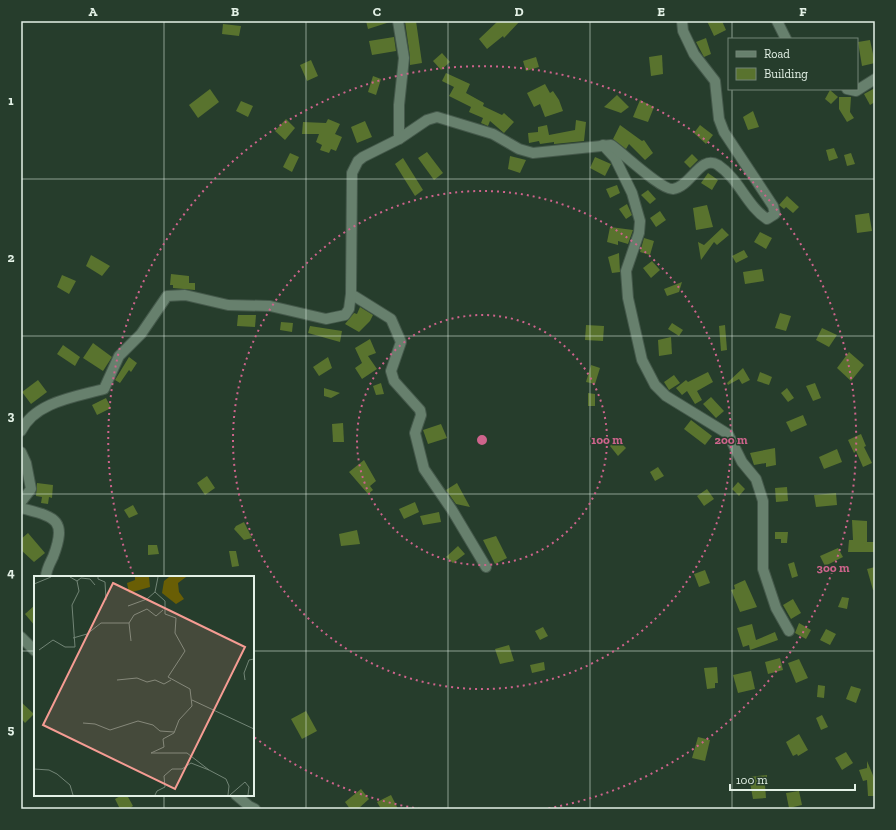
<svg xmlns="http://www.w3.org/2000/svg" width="896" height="830" font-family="'Zilla Slab',serif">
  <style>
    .building { fill: #59732e }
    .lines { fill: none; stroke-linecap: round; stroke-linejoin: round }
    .minor-casing { stroke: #45594b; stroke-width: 12 }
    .minor { stroke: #67806d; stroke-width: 10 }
    .grid { fill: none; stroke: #e3f1e6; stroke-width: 1; stroke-opacity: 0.55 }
    .ring { fill: none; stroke: #ce648c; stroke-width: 2; stroke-dasharray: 2 4 }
    .inset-road { fill: none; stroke: #728576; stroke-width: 1 }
    .view { fill: #f59c93; fill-opacity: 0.15; stroke: #f59c93; stroke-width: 2 }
    .inset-edge { fill: none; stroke: #e3f1e6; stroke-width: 2 }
    .centre { fill: #ce648c; stroke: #263d2c; stroke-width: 2 }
    .ring-label { font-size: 12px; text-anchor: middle; font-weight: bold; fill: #ce648c; stroke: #263d2c; stroke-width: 3; stroke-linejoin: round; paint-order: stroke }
    .neatline { fill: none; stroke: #e3f1e6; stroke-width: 1.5 }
    .grid-label { font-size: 13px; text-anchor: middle; font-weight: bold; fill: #e3f1e6 }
  </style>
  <rect width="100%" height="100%" fill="#263d2c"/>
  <g class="building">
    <path d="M366,21H390V22L368,29Z"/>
    <path d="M405,21H416L422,63L410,65V57Z"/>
    <path d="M498,21H520L504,38L503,36L487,49L479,39Z"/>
    <path d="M707,21H722L726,30L714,36Z"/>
    <path d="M223,24L241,26L239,36L222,34Z"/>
    <path d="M394,37L396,51L372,55L369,41Z"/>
    <path d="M706,38L711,54L704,57L696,42Z"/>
    <path d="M870,40L875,63L862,66L858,42Z"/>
    <path d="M442,53L450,62L441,70L433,61Z"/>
    <path d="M662,55L663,74L651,76L649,57Z"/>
    <path d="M536,57L539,67L526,71L523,61Z"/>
    <path d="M311,60L318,76L307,81L300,65Z"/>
    <path d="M446,73L470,84L466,93L484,103L483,106L502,115L504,113L514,122L504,133L490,121L488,126L481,123L483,118L469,112L471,107L449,96L454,87L442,81Z"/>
    <path d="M373,76L381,79L376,95L368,92Z"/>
    <path d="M545,84L550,93L553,91L559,100L563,111L545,117L540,104L534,107L527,93Z"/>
    <path d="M875,88V102L870,105L864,94Z"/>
    <path d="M210,89L219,102L198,118L189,105Z"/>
    <path d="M830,90L838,97L831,104L825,99Z"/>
    <path d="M617,95L629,107L621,113L604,107Z"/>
    <path d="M839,97H851L850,112L854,118L847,122L839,109Z"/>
    <path d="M640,100L654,107L648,122L633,117Z"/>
    <path d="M241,101L253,106L248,117L236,111Z"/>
    <path d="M753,111L759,127L748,130L743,117Z"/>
    <path d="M286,119L295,128L285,140L275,131Z"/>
    <path d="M328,119L340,124L335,134L342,137L336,151L331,149L329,153L320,150L322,145L316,142L319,134H302L303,122L326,123Z"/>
    <path d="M576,120L586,122L584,141L554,144V142L540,144L539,141L529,143L528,133L538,132V127L547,125L549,135L575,130Z"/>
    <path d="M365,121L372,137L357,143L351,127Z"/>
    <path d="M620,125L642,141L644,140L653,153L645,160L629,144L626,149L613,139Z"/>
    <path d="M700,125L713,135L706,144L694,133Z"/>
    <path d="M834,148L838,158L829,161L826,150Z"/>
    <path d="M427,152L443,173L434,180L418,158Z"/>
    <path d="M290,153L299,157L292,172L283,167Z"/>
    <path d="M851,153L855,164L847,166L844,155Z"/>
    <path d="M692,154L698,160L690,168L684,162Z"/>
    <path d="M510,156L526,160L520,173L508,169Z"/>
    <path d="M595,157L611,164L605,176L590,168Z"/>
    <path d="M403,158L423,190L415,196L395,164Z"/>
    <path d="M708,173L718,180L712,190L701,183Z"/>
    <path d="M617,185L620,193L610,198L606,189Z"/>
    <path d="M648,190L656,199L650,204L641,195Z"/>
    <path d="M787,196L799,207L793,213L786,207L784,209L779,205Z"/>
    <path d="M627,204L632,215L626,219L619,209Z"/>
    <path d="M707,205L713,227L696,230L693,208Z"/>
    <path d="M660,211L666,220L656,227L650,218Z"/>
    <path d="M869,213L872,231L857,233L855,215Z"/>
    <path d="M610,227L633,230L628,244L618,241V245L607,242Z"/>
    <path d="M722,228L729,235L717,245L714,242L701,260L698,242L704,245Z"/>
    <path d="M760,232L772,238L766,249L754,242Z"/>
    <path d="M644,238L654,241L650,255L640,252Z"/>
    <path d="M744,250L748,257L736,263L732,256Z"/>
    <path d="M619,253L620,272L612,273L608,257Z"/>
    <path d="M91,255L110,266L102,276L86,266Z"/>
    <path d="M652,261L660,270L651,278L643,268Z"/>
    <path d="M762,269L764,281L745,284L743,272Z"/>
    <path d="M171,274L189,276V283H195V290L173,288V285H170Z"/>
    <path d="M62,275L76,281L69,294L57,287Z"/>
    <path d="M682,282L679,292L667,296L664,289Z"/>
    <path d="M360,307L373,315L370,321L359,332L345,324L354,313L357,314Z"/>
    <path d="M780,313L791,316L786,331L775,328Z"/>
    <path d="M238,315H256L255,327L237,326Z"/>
    <path d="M281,322L293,323L292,332L280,330Z"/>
    <path d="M672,323L683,330L679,336L668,329Z"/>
    <path d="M586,325L604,326L603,341L585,340Z"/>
    <path d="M725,325L727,350L721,351L719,326Z"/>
    <path d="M310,326L342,331L340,342L308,333Z"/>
    <path d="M822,328L837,335L829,347L816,340Z"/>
    <path d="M671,337L672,354L659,356L658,340Z"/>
    <path d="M370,339L376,353L368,356L377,369L362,379L355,368L362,363L355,348Z"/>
    <path d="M93,343L112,357L103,371L83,358Z"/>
    <path d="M63,345L80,357L75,366L57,354Z"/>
    <path d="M849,352L864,365L851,381L837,368Z"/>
    <path d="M129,357L137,363L131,372L129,370L120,383L115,380Z"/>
    <path d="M328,357L332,368L319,376L313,367Z"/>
    <path d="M591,365L600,368L595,384L586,382Z"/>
    <path d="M743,368L750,380L742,384L739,379L728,385L727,383Z"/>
    <path d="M708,372L713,382L697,391L702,400L695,404L687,391L682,395L676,388L686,380L688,382Z"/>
    <path d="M760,372L772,377L769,385L757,381Z"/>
    <path d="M674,375L680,383L669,390L664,382Z"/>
    <path d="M38,380L47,392L31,404L22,392Z"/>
    <path d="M381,383L384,394L376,395L373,386Z"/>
    <path d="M815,383L821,398L813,401L806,386Z"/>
    <path d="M324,388L340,393L331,398L324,396Z"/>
    <path d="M787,388L794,398L788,402L781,393Z"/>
    <path d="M588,393L595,394V406H588Z"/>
    <path d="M711,397L724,411L716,418L703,404Z"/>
    <path d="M106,398L111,408L97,415L92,405Z"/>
    <path d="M803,415L807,425L791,432L786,422Z"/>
    <path d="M691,420L712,436L705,445L684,429Z"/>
    <path d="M343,423L344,442H333L332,424Z"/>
    <path d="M441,424L447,438L428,444L423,430Z"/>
    <path d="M861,434L866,446L864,447L872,463L863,467L856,451L854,453L848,440Z"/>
    <path d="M617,439L626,448L618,456L610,446Z"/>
    <path d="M775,448L776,465L766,467V463L754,465L750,453Z"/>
    <path d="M837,449L842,462L824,469L819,457Z"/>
    <path d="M364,460L376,481L370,486L373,490L368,494L349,472Z"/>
    <path d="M658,467L664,476L655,481L650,472Z"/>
    <path d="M207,476L215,488L205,495L197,483Z"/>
    <path d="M738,482L745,489L739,496L732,489Z"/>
    <path d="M37,483L53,485L52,498L49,497L48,504L41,503L42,497L36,496Z"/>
    <path d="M457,483L470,507L456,504L446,490Z"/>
    <path d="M787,487L788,501L776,502L775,488Z"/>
    <path d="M707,489L714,499L704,506L697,496Z"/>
    <path d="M836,493L837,505L816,507L814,495Z"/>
    <path d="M415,502L419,512L404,519L399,509Z"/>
    <path d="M133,505L138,514L129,518L124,510Z"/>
    <path d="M439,512L441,522L423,525L420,516Z"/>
    <path d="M852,520L867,521V542H875V552H848L849,540H853Z"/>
    <path d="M244,522L252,538L244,540L234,529L236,526Z"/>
    <path d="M357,530L360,544L341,546L339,534Z"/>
    <path d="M775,532H788L787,543H781V539H775Z"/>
    <path d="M28,533L45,553L34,562L21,550V539Z"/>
    <path d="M496,536L507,558L495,564L483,540Z"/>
    <path d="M148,545H157L159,554L148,555Z"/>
    <path d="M458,546L465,554L453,563L446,557Z"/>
    <path d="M838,548L843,557L825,566L820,556Z"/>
    <path d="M229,551H236L239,566L232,567Z"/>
    <path d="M794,562L798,576L792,578L788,564Z"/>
    <path d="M875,567V590H873L867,569Z"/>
    <path d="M705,570L710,583L699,587L694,574Z"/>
    <path d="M745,580L757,607L740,612L731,590L735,589L734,585Z"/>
    <path d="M842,597L849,598L847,609L838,607Z"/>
    <path d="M793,599L801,613L791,619L783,605Z"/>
    <path d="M35,605V626L25,614Z"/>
    <path d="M799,623L811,630L806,639L795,633Z"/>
    <path d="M752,624L756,640L775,632L778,640L750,650L749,645L743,647L737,628Z"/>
    <path d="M543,627L548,636L540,640L535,631Z"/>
    <path d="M826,629L836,634L830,645L820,640Z"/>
    <path d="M509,645L514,661L500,664L495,649Z"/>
    <path d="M780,658L783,670L768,674L765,662Z"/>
    <path d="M799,659L808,678L796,683L788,663Z"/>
    <path d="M544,662L545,670L532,673L530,665Z"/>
    <path d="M717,667L718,683H715V688L707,689L704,668Z"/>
    <path d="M751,671L755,689L738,693L733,675Z"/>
    <path d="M818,685L825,686L824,698L817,697Z"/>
    <path d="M851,686L861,689L856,703L846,699Z"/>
    <path d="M21,702L34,714L25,723L21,718Z"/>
    <path d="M306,711L317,731L302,739L291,719Z"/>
    <path d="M822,715L828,727L821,730L816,718Z"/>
    <path d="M799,734L808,750L798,756L797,754L793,756L786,742Z"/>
    <path d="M698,737L710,740L705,761L692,758Z"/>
    <path d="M846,752L853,763L842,770L835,758Z"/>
    <path d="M867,761L875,780V796H868L867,780L863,781L859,770L867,768Z"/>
    <path d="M767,775V785H765L766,798L753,799L749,777Z"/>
    <path d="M361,789L369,799L358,809H350L345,802Z"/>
    <path d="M799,791L802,805L789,808L786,793Z"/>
    <path d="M122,795H127L133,806L128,809H120L115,799Z"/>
    <path d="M391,795L398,809H381L377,802Z"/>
  </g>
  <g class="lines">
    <defs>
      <g id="minor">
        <path d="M398,21L404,58L399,105V139"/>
        <path d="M777,21L786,39"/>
        <path d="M847,89L856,91L875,79"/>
        <path d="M603,145L615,158L632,193L640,221L639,233L626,271L628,298L642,360L655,385L666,396L728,434L742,462L756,479L763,501V569L776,608L789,631"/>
        <path d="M351,294L391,319L401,342L391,371L394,381L420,410L421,415L415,433L424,469L452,510L486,567"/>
        <path d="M21,431C35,402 75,397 104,389L119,356L141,334L167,296L185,295L228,305L270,306L326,319L345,315L349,309L351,294L352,173L358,161L363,157L399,139L427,120L437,117L493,134L519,149L533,153L611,145C623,153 661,190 673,189C691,187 700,154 718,165C739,179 747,206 767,219L775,214L773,206L724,132L719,119L715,81L694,54L683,31L682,21"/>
        <path d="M21,452L26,463L31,489L21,502"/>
        <path d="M21,508C54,517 68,518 53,557C50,563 46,570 46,577"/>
        <path d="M21,637L35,651"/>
        <path d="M236,795L249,806L255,809"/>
      </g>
    </defs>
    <use href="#minor" class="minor-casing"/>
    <use href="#minor" class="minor"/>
  </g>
  <path class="grid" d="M164,21V577M306,21V809M448,21V809M590,21V809M732,21V39M732,89V809M21,179H875M21,336H875M21,494H875M21,651H35M253,651H875M164,795V809"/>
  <g class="ring">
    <circle cx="482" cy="440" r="125"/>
    <circle cx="482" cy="440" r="249"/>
    <path d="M420 809A374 374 0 0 1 254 737M133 574A374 374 0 1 1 544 809"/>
  </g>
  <g transform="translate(34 576)">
    <rect width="220" height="220" fill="#263d2c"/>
    <path d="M101,1H115L116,11L95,17L93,7L101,4ZM135,1H152L144,7L145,16L150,23L142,28L128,17L130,5Z" fill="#695e05"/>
    <path class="inset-road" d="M64,1V3L71,6L72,24M43,5L47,2L56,3L61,9M0,8L17,1M94,30L113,23L121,16M39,62L53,58L67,47H95M97,65L95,47L100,39L113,33L122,40L129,34M5,74L19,64L31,71H41L38,29L45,15L43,5L36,1M83,104L103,102L113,106L121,104L130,108L137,104M211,104L210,97L215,84L220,83M158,124L220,153M49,147L61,148L76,154L104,145L119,149L126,155L140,156M0,193L15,194L23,198L36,209L39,219M175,194L192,203L195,210L194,219M121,219L123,215L131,211L130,200L138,193H148L157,187L175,194L153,177H117L130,171L129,163L140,157L145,144L158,130L156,113L134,101L151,75L141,57L142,42L131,38V25L121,16L124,1M196,219L211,206L215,211L214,219"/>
    <path class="view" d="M79,7L211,71L141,213L9,149Z"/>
    <rect width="220" height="220" class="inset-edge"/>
  </g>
  <circle cx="482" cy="440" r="6" class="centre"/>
  <g class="ring-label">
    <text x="607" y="444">100 m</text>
    <text x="731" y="444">200 m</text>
    <text x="833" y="572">300 m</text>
  </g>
  <rect width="896" height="830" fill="none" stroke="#263d2c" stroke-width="44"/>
  <rect x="728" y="38" width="130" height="52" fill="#263d2c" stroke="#728576"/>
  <rect x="736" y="51" width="20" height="6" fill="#67806d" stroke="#728576"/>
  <text x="764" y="58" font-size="12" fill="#e3f1e6">Road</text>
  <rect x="736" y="68" width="20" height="12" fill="#59732e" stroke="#728576"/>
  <text x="764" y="78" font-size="12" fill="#e3f1e6">Building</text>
  <path d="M730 784v6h125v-6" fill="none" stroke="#e3f1e6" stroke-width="2"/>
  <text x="736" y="784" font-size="12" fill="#e3f1e6" stroke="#263d2c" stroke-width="3" paint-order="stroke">100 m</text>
  <rect x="22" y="22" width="852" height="786" class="neatline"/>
  <g class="grid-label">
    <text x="93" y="16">A</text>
    <text x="235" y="16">B</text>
    <text x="377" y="16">C</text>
    <text x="519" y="16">D</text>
    <text x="661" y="16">E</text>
    <text x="803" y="16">F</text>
    <text x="11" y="105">1</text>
    <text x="11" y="262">2</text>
    <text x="11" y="420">3</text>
    <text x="11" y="577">4</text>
    <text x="11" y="734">5</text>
  </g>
</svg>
